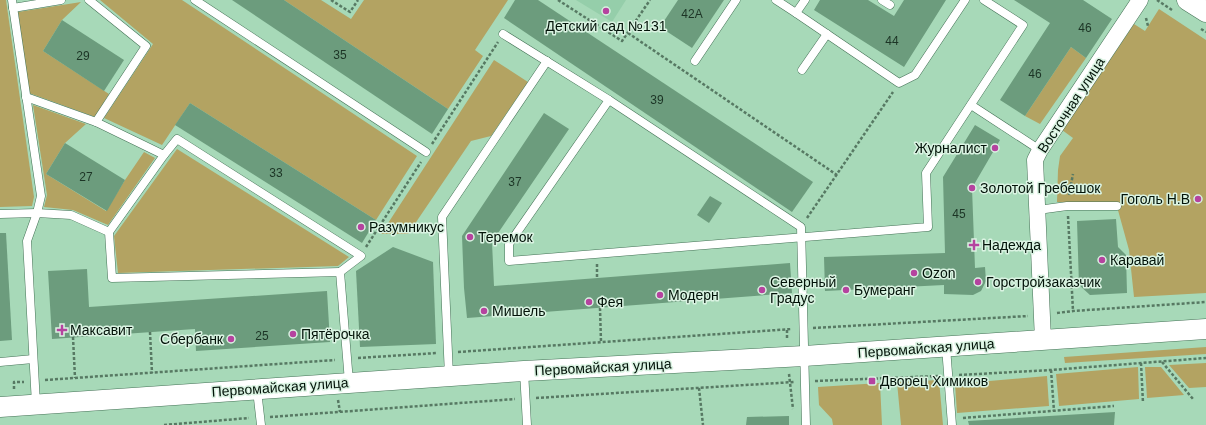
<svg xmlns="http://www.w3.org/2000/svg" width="1206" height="425" font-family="Arial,sans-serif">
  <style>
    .built { fill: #95ceaa }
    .green { fill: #b3a362 }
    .building { fill: #6c9c7d }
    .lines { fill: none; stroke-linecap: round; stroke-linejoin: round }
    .service-casing { stroke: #447256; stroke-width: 9 }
    .minor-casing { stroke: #447256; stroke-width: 17 }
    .tertiary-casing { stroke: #447256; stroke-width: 21 }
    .path { stroke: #577963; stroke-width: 2.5; stroke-dasharray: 3 2; stroke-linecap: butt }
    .service { stroke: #fff; stroke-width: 8 }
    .minor { stroke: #fff; stroke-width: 16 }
    .tertiary { stroke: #fff; stroke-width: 20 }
    .poi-dot { fill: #b5439f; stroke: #daf3e2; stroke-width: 1.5 }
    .labels { text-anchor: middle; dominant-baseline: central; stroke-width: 3; stroke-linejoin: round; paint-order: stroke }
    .number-label { font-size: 12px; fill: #1c3425 }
    .poi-label { font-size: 14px; fill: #021208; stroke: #daf3e2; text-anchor: start }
    .street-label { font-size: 14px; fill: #021208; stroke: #daf3e2 }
  </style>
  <rect width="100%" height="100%" fill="#a7d9b8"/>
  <path class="built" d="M576,0H626L612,22Z"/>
  <g class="green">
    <path d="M0,0H6L34,197L32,206L0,207Z"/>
    <path d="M100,0H182L417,156L376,220L190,103L162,145L104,118L153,44Z"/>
    <path d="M284,0H321L351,19L364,0H508L475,50L483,56L448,109Z"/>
    <path d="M81,2L62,20L43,51L109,94L95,117L29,93L18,12Z"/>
    <path d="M1159,9L1206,40V293L1134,297L1129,250L1116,203L1057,202L1058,170L1060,156L1073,138L1062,130L1134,24L1145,31Z"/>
    <path d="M1071,47L1086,58L1040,124L1025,116Z"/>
    <path d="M494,60L528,82L491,136L471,141L408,234H381Z"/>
    <path d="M33,105L86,124L65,143L46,174L106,211L125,180L144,152L155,158L108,225L73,210L44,207L47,195Z"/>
    <path d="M177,149L349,257L338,266L118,273L114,236Z"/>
    <path d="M1206,347V354L1065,363L1064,357Z"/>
    <path d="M1206,363V387L1189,388L1169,365Z"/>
    <path d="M1138,367L1139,399L1059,406L1056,374Z"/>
    <path d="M1145,367H1161L1184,395L1147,398Z"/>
    <path d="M1047,376L1049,406L957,413L955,384Z"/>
    <path d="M939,380L943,425H901L897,382Z"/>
    <path d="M880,383L882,425H833L832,419L819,405L818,387Z"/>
  </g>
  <g class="building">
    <path d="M232,0H284L448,109L432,134Z"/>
    <path d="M515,0H538L813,182L792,212L504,18Z"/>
    <path d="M678,0H724L692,48L660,27Z"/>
    <path d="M820,0H868L894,16L904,0H946L904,67L814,10Z"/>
    <path d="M1014,0H1083L1112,19L1086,58L1071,47L1025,116L1000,100L1050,23Z"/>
    <path d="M62,20L124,60L104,91L43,51Z"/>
    <path d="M190,103L376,220L362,243L175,125Z"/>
    <path d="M544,113L569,129L492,242L494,286L790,263L792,293L467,318L464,288L462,236Z"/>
    <path d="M975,125L1000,140L972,188L975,268L985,267L986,281L981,291L973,295L944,294V285L825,291L824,257L945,253L943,177Z"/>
    <path d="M65,143L125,180L107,211L46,174Z"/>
    <path d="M710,196L722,203L709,223L697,215Z"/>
    <path d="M1116,219L1118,247L1126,255L1127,293L1090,295L1079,285L1077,221Z"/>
    <path d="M0,233H6L12,340L0,341Z"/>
    <path d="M393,247L433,262L436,344L360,347L356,271Z"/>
    <path d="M87,269L89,307L327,291L330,342L196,351L195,329L52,339L48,271Z"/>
    <path d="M1115,412L1114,425H969L968,421Z"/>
    <path d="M789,416V425H746L747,417Z"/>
  </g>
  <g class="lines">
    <defs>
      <g id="service">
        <path d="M12,0L41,196L37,213L27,241L36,404"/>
        <path d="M89,0L146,46L96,122"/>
        <path d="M195,0L426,152"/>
        <path d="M776,0L796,13"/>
        <path d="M805,0L796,13L899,83L915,75L965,0"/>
        <path d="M882,0L890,5"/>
        <path d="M13,8L61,0"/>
        <path d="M503,34L609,100L801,227L806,425"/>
        <path d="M695,61L736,0"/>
        <path d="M802,70L827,34"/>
        <path d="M26,97L96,122L164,155L177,139L361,256L340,272"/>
        <path d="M609,100L509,244V261L928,227L926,173L1023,25L984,0"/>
        <path d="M971,105L1040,150"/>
        <path d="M164,155L109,232L112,278L340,272L349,382"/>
        <path d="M1038,210L1067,206H1117"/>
        <path d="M0,214L37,213L71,215L109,232"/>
        <path d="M946,347L952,425"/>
        <path d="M0,362L33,359"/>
        <path d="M524,371L527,425"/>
        <path d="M449,376L442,217L547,61"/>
        <path d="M257,390L261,425"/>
      </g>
      <path id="minor" d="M1043,340L1035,160L1040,150L1140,0"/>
      <g id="tertiary">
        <path d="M1187,0L1206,12"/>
        <path d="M0,407L524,371L804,356L1206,329"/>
      </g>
    </defs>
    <use href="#service" class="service-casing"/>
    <use href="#minor" class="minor-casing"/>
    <use href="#tertiary" class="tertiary-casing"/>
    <g class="path">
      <path d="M331,0L350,12L358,0"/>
      <path d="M558,0L622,41L650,0"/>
      <path d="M1157,0L1172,10"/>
      <path d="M1146,18L1148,26"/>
      <path d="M1201,29L1206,32"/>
      <path d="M628,33L837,175"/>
      <path d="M432,144L498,42"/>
      <path d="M1069,195L1073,174"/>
      <path d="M1068,216L1073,311"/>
      <path d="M807,218L893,92"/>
      <path d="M366,247L421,162"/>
      <path d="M597,264V278"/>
      <path d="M600,308L601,342"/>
      <path d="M1057,313L1073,311L1206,302"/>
      <path d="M813,328L1028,316"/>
      <path d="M787,330V339"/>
      <path d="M150,332L152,373"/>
      <path d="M73,337L75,378"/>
      <path d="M458,352L792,329"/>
      <path d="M358,358L437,353"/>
      <path d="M1162,362L1193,399"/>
      <path d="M1141,363L1143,403"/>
      <path d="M1051,370L1054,411"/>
      <path d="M789,374L793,409"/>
      <path d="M959,375L1051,370L1206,358"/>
      <path d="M45,380L335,360"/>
      <path d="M815,381L938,376"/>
      <path d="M699,388L703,425"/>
      <path d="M14,389V382H24"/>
      <path d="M536,398L794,382"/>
      <path d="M338,400L340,412"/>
      <path d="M270,417L515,399"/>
      <path d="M963,418L1114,406"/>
      <path d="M164,425L249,418"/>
    </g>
    <use href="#service" class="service"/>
    <use href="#minor" class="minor"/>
    <use href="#tertiary" class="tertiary"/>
  </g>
  <g class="poi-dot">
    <circle cx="606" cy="11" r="4"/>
    <circle cx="995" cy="148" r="4"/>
    <circle cx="972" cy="188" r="4"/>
    <circle cx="1198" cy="199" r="4"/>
    <circle cx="361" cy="227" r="4"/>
    <circle cx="470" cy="237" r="4"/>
    <path d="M972 239h4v4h4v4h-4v4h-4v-4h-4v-4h4z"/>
    <circle cx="1102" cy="260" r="4"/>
    <circle cx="914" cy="273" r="4"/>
    <circle cx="978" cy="282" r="4"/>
    <circle cx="762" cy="290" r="4"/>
    <circle cx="846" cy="290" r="4"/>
    <circle cx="660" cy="295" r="4"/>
    <circle cx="589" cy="302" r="4"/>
    <circle cx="484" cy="311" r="4"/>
    <path d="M60 324h4v4h4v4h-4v4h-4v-4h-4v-4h4z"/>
    <circle cx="293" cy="334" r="4"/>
    <circle cx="231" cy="339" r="4"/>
    <rect x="868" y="377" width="8" height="8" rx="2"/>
  </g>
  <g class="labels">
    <g class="number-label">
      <text x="692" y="14">42А</text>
      <text x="1085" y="28">46</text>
      <text x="892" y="41">44</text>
      <text x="340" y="55">35</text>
      <text x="83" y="56">29</text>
      <text x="1035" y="74">46</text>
      <text x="657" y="100">39</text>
      <text x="276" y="173">33</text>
      <text x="86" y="177">27</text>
      <text x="515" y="182">37</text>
      <text x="959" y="214">45</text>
      <text x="262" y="336">25</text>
    </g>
    <g class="poi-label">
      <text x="606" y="26" text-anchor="middle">Детский сад №131</text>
      <text x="987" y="148" text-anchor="end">Журналист</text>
      <text x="980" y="188">Золотой Гребешок</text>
      <text x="1190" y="199" text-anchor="end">Гоголь Н.В</text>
      <text x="369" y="227">Разумникус</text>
      <text x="478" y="237">Теремок</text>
      <text x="982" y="245">Надежда</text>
      <text x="1110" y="260">Каравай</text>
      <text x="922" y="273">Ozon</text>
      <text x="770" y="282">Северный<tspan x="770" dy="16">Градус</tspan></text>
      <text x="986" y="282">Горстройзаказчик</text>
      <text x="854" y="290">Бумеранг</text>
      <text x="668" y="295">Модерн</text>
      <text x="597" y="302">Фея</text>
      <text x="492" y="311">Мишель</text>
      <text x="70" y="330">Максавит</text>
      <text x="301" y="334">Пятёрочка</text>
      <text x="223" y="339" text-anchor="end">Сбербанк</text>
      <text x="880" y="381">Дворец Химиков</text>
    </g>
    <g class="street-label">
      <text transform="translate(1071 105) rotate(-57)">Восточная улица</text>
      <text transform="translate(926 348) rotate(-4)">Первомайская улица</text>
      <text transform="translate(603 367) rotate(-3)">Первомайская улица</text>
      <text transform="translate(280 387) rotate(-4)">Первомайская улица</text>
    </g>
  </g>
</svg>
